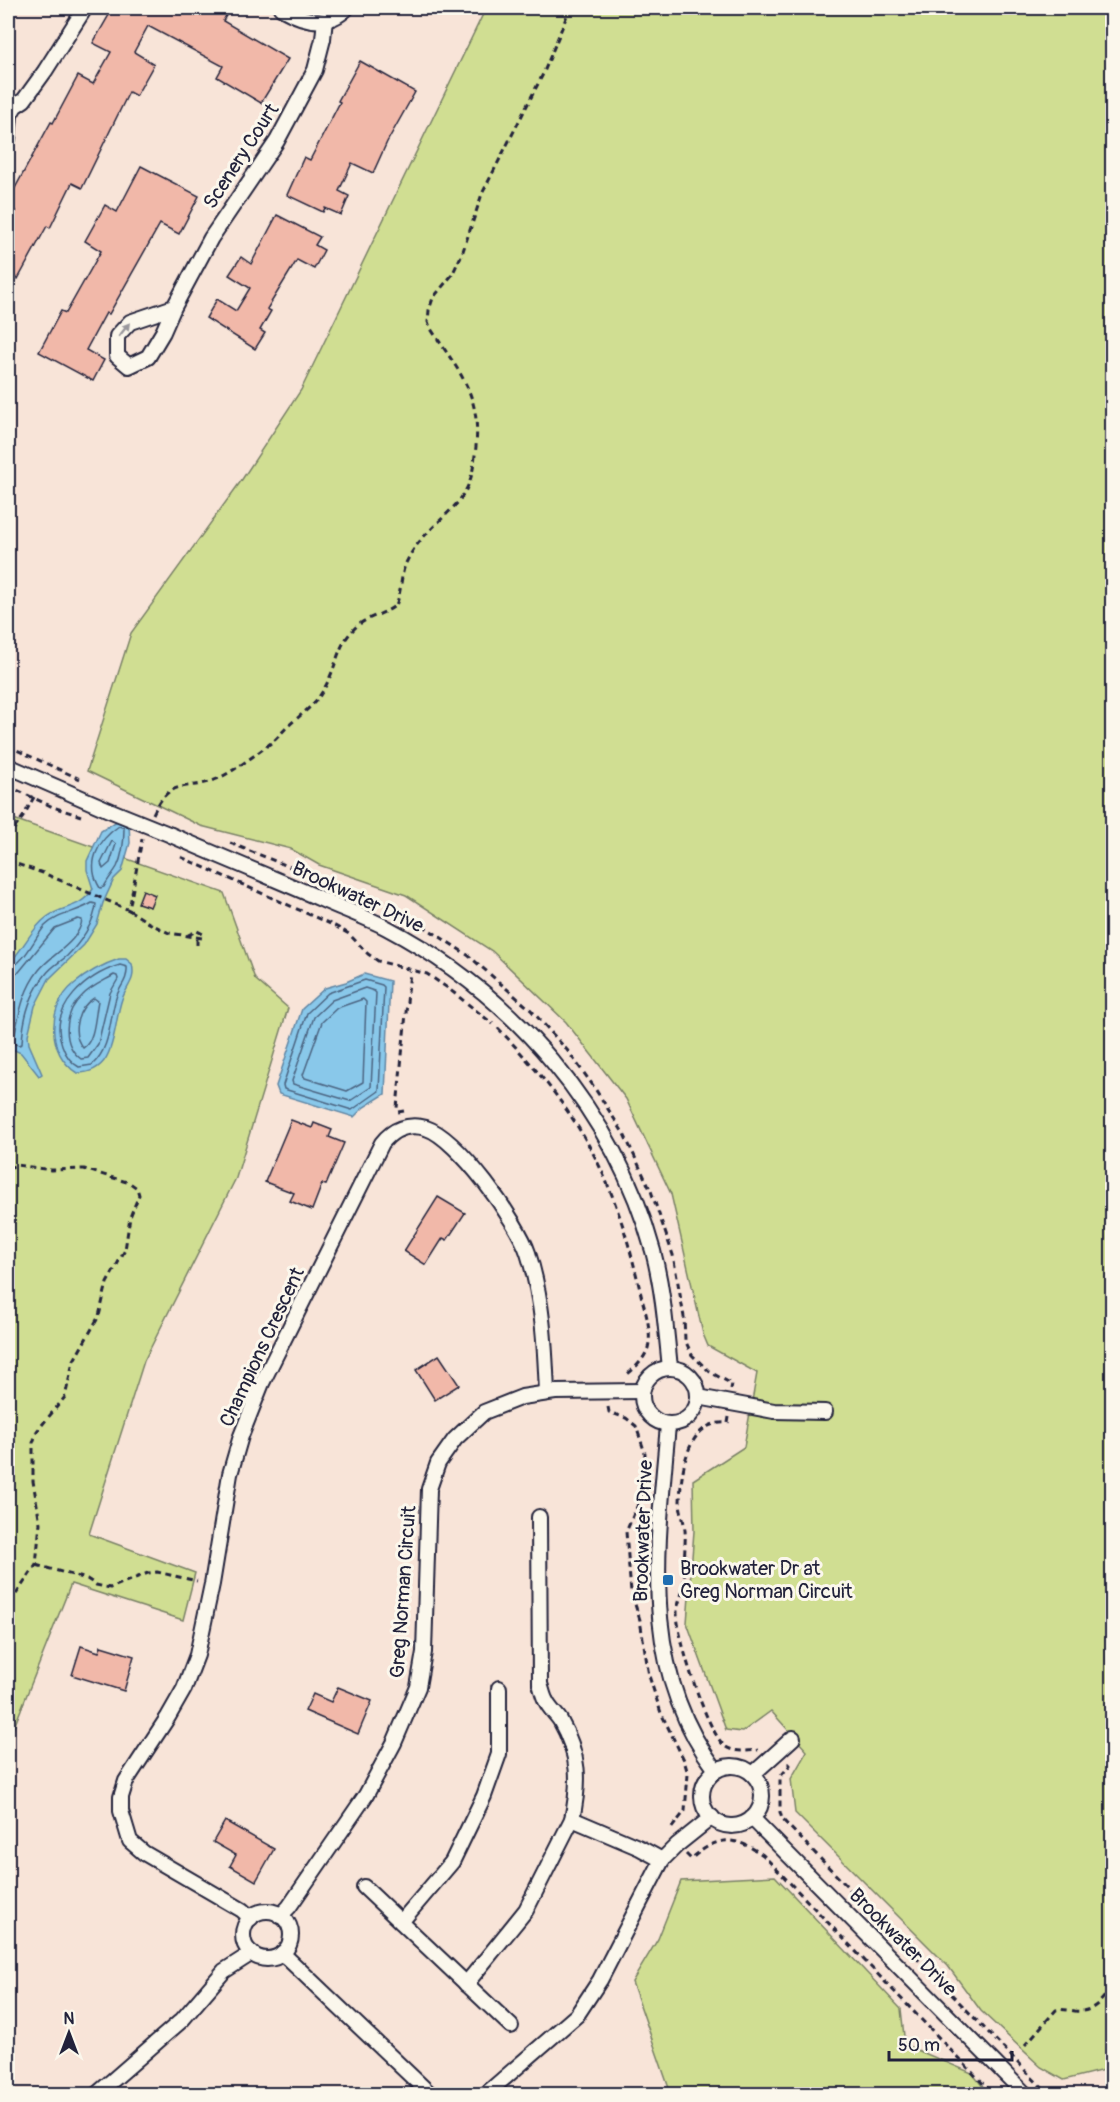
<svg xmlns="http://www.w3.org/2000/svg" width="1120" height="2102" font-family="Pangolin,sans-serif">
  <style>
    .green { fill: #d0de92; stroke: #798066; stroke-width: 1.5 }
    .water { fill: #89c8ea; stroke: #6086a4; stroke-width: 1.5 }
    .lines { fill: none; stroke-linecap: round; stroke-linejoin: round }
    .shore { stroke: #4b6481; stroke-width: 1.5 }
    .building { fill: #f1b8a9; stroke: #22223b; stroke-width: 1.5 }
    .minor-casing { stroke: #22223b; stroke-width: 18 }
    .path { stroke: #22223b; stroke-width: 3; stroke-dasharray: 6 4.5; stroke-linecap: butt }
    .minor { stroke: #fbf7ec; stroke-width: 14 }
    .minor-bridge-casing { stroke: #22223b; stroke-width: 18; stroke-linecap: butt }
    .minor-bridge { stroke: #fbf7ec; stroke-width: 14 }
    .oneway { fill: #99979c }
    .poi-dot { fill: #1f6fb2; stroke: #fbf7ec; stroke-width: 2 }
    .labels { text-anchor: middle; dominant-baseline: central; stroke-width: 6; stroke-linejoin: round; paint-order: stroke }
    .street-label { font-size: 20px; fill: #22223b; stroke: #fbf7ec }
    .poi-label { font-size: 20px; fill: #22223b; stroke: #fbf7ec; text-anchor: start }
  </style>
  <rect width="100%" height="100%" fill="#f8e4d8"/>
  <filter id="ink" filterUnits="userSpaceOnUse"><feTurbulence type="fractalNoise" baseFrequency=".0167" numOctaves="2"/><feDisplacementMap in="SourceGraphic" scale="12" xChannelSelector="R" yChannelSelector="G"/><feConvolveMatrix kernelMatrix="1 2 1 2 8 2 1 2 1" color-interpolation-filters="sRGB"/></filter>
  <g filter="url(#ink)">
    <g class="green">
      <path d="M486,8H1112V2068L1064,2080L1041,2067L981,2011L948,1966L795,1813L791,1779L807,1751L771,1711L742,1732L726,1730L687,1623L694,1531L693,1480L744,1447L757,1373L708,1346L703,1334L671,1194L626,1099L566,1022L492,951L406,895L319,865L291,849L201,826L87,771L131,633L241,481L301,390Z"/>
      <path d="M8,817L224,893L255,979L288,1008L236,1178L144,1361L89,1534L195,1573L183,1620L71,1584L8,1742Z"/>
      <path d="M775,1876L901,2009L905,2045L972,2073L989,2094H671L632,1982L658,1939L681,1881Z"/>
    </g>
    <g class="water">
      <path d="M120,819L129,823L130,843L122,871L114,879L103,903L97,924L84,945L49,979L35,1006L28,1035L29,1044L42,1074L39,1076L21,1053L8,1047V964C23,951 30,929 47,917C64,905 80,909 93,889L87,870V861L101,831Z"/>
      <path d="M119,959H126L132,964C136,981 127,985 122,999C112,1027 118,1073 77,1073C47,1054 46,1007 74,984C86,974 104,964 119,959Z"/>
      <path d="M364,974L390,981L385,1094L364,1107L354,1117L279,1094L276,1086L302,1009L325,988L346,982Z"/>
    </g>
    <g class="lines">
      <g class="shore">
        <path d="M119,826L124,828C124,840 123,855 117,867C113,874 108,879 104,887L100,888C85,864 98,840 119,826Z"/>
        <path d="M112,841L116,844L110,863L103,869L101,863Z"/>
        <path d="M120,965L127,967C128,981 119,987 116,998C109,1021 111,1048 92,1065L79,1067C70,1062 65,1054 62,1045C48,1006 88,975 120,965Z"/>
        <path d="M8,968C23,966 35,937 45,926C57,914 78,912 92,903L96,904C95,922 80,943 67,956C60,962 52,966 46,974C30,994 23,1019 22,1044L19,1045L8,1042"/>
        <path d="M114,975L117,976L118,979L110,993L98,1044L88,1058L81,1059C61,1044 64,1012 82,996C90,987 104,981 114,975Z"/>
        <path d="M8,976L19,972L55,928L78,919L82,920C79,942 52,954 39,970C24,989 20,1010 15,1033L8,1034"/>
        <path d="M365,980L382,985L384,987L379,1091L352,1110L284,1089L283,1085L307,1013L328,993Z"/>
        <path d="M365,988L374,991L376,993L371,1087L350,1101L293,1084L292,1081L314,1017L332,1000Z"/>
        <path d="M94,998L98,1001C95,1015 95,1041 83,1048C70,1033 77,1008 94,998Z"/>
        <path d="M363,999L366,1002L363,1082L347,1091L305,1078L303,1075L322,1022L337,1008Z"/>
      </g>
    </g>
    <g class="building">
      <path d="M113,8H219L228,12L223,21L288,59L261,103L217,77L223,66L148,26L134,52L154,64L136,96L129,92L82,188L72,183L50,228L47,226L18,279L8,273V226L16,211L8,207V201L51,122L53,123L78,76L93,84L111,52L93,43Z"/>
      <path d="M360,61L415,92L387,142L373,173L352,163L339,191L349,196L341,215L325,208L323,212L287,195L304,157L310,160L340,102L338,101Z"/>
      <path d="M141,166L199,196L179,234L160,224L109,314L106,313L86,350L104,360L93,381L39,352L61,311L66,313L101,251L85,241L105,205L117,212Z"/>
      <path d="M277,215L320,237L315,245L324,250L314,269L297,260L267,309L271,311L260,330L265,333L255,349L206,318L217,299L236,311L250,288L229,275L241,257L251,264Z"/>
      <path d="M143,890L155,895L150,907L138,903Z"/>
      <path d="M291,1120L312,1128L314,1123L332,1130L329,1137L344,1143L326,1185L322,1184L312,1210L290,1201L294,1193L265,1182Z"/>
      <path d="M438,1197L465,1213L447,1240L443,1238L426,1265L404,1251Z"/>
      <path d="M439,1355L459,1385L435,1400L416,1370Z"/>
      <path d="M81,1646L99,1652L101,1646L134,1656L124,1691L72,1675Z"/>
      <path d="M338,1687L372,1701L358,1734L305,1711L313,1694L331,1702Z"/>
      <path d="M225,1821L274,1849L256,1881L230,1866L236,1855L213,1842Z"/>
    </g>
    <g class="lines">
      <defs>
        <g id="minor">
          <path d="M281,8C303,21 327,28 347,8"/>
          <path d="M8,139L10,115L15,106L24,100L45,71L85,8"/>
          <path d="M174,307L130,322L117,336V356L129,366L148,357L163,332L174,307L211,238L277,141L315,70L323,39L325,19"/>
          <path d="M8,766L109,810"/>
          <path d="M171,835C221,857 271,877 321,899C343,909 366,917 387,928C514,995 615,1112 653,1251C663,1289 666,1329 670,1368"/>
          <circle cx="670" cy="1396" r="28"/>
          <path d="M698,1397L774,1411L825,1412"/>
          <path d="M668,1425C658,1544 638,1668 716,1770"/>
          <circle cx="732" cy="1796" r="30"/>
          <path d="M753,1774L793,1738"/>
          <path d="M752,1818L1025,2094"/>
          <path d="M572,1819L640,1848L662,1860"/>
          <path d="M364,1887L511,2026"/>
          <circle cx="267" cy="1935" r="24"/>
          <path d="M280,1916L289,1907L366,1795L394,1743L418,1687L424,1652L429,1489L438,1463L455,1439L484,1412L522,1397L555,1392L642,1391"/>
          <path d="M251,1918L242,1910L144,1853L130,1841L121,1811V1797L126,1781L168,1717L184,1689L197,1655L212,1584L230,1474L241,1436L262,1383L382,1143C393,1129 408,1123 426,1128C458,1138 518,1222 528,1253C543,1300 545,1345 547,1393"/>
          <path d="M401,1922L452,1862L484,1796L499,1754V1688"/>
          <path d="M282,1953L430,2094"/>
          <path d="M466,1984L526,1910L572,1819C580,1782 580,1755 560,1720C556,1714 549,1708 546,1701C543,1696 542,1689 540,1684L539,1517"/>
          <path d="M97,2094L182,2020L224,1971L252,1953"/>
          <path d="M486,2094L577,2015L600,1980L662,1860L677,1845L712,1817"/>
        </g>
      </defs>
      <use href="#minor" class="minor-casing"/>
      <g class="path">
        <path d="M8,746L80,779"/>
        <path d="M8,786L53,807L81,816"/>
        <path d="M153,814C172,775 185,793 217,779C231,773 258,753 271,743C277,739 282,732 287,727C306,710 318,704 329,679C338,660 338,646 353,630C365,616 383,616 396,605C402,591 400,574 407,561C418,537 442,521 458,502C470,487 473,473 475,455C483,396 461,375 431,329L428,322L429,310L433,298L452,275L462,254L482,194L544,72L570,8"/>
        <path d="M8,837L23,817L34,797"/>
        <path d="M230,843L325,881L389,903L469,956L531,1010L567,1050L592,1084L624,1134L651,1191L673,1255L684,1317L685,1340L692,1355L710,1372L732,1384L731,1389"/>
        <path d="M181,857L335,926L349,934L368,954L378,961L427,974L449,989L493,1024"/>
        <path d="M8,861L43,873L129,910L142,839"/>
        <path d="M129,910L149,923L169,933L202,938L203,934L197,931L188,935"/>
        <path d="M197,939V949"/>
        <path d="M498,1028C532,1064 564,1101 588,1144C615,1192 630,1245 642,1299C646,1313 652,1333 648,1348C644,1360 634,1369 625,1376"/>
        <path d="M404,1111L398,1112L397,1108L410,971"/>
        <path d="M8,1168L17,1165L51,1170L84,1169L130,1183L137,1188L139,1195L130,1217L125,1250L107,1283L99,1316L73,1362L65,1397L37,1431L33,1443V1481L40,1523L36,1565L8,1606"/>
        <path d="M608,1407L609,1412L626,1418L636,1426L645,1453L642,1495L626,1532L631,1592L640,1620L649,1676L661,1713L684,1760L688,1774L685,1811L671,1829"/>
        <path d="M729,1417L728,1423C687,1419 681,1471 680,1502C680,1509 683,1517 684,1524C686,1532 685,1540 685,1547C684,1559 685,1572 684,1584C683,1593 678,1602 677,1611C676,1635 707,1734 726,1747C735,1753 749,1751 758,1750"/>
        <path d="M36,1565L87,1579L96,1585L110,1588L148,1573L157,1572L197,1581"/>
        <path d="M788,1763L790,1765L780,1777V1812L782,1819L1048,2094"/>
        <path d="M686,1854L691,1859C717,1836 734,1835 763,1855L993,2094"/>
        <path d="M1025,2045L1056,2010C1062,2009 1068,2010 1075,2011C1094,2013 1102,2000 1112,1986"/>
      </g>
      <use href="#minor" class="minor"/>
      <defs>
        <path id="minor-bridge" d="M109,810L171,835"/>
      </defs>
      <use href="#minor-bridge" class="minor-bridge-casing"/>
      <use href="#minor-bridge" class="minor-bridge"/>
    </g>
    <defs><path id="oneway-solid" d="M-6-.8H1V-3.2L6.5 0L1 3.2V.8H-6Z" transform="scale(1.5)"/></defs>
    <use class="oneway" href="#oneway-solid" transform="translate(124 330) rotate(-52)"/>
  </g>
  <rect class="poi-dot" x="662" y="1574" width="12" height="12" rx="3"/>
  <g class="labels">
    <g class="street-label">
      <text transform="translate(241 156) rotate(-57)">Scenery Court</text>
      <text transform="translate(358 897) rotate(25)">Brookwater Drive</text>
      <text transform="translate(262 1347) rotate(-65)">Champions Crescent</text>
      <text transform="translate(643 1531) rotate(-88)">Brookwater Drive</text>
      <text transform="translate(403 1592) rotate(-86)">Greg Norman Circuit</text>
      <text transform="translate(903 1942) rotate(45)">Brookwater Drive</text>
    </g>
    <g class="poi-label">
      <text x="680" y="1568">Brookwater Dr at<tspan x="680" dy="23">Greg Norman Circuit</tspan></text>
    </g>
  </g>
  <rect width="1120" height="2102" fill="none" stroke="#fbf7ec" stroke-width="30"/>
  <rect x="15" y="15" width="1090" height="2072" fill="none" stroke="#22223b" stroke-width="2" filter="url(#ink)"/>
  <g transform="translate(69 2033)" stroke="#fbf7ec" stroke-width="4.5" paint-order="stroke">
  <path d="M0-4.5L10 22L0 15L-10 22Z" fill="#22223b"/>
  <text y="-9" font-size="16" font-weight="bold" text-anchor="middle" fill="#22223b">N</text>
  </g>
  <path d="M889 2051v9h123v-9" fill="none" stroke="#22223b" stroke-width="3"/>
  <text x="898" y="2051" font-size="18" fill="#22223b" stroke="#fbf7ec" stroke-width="4.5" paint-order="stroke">50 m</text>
</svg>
